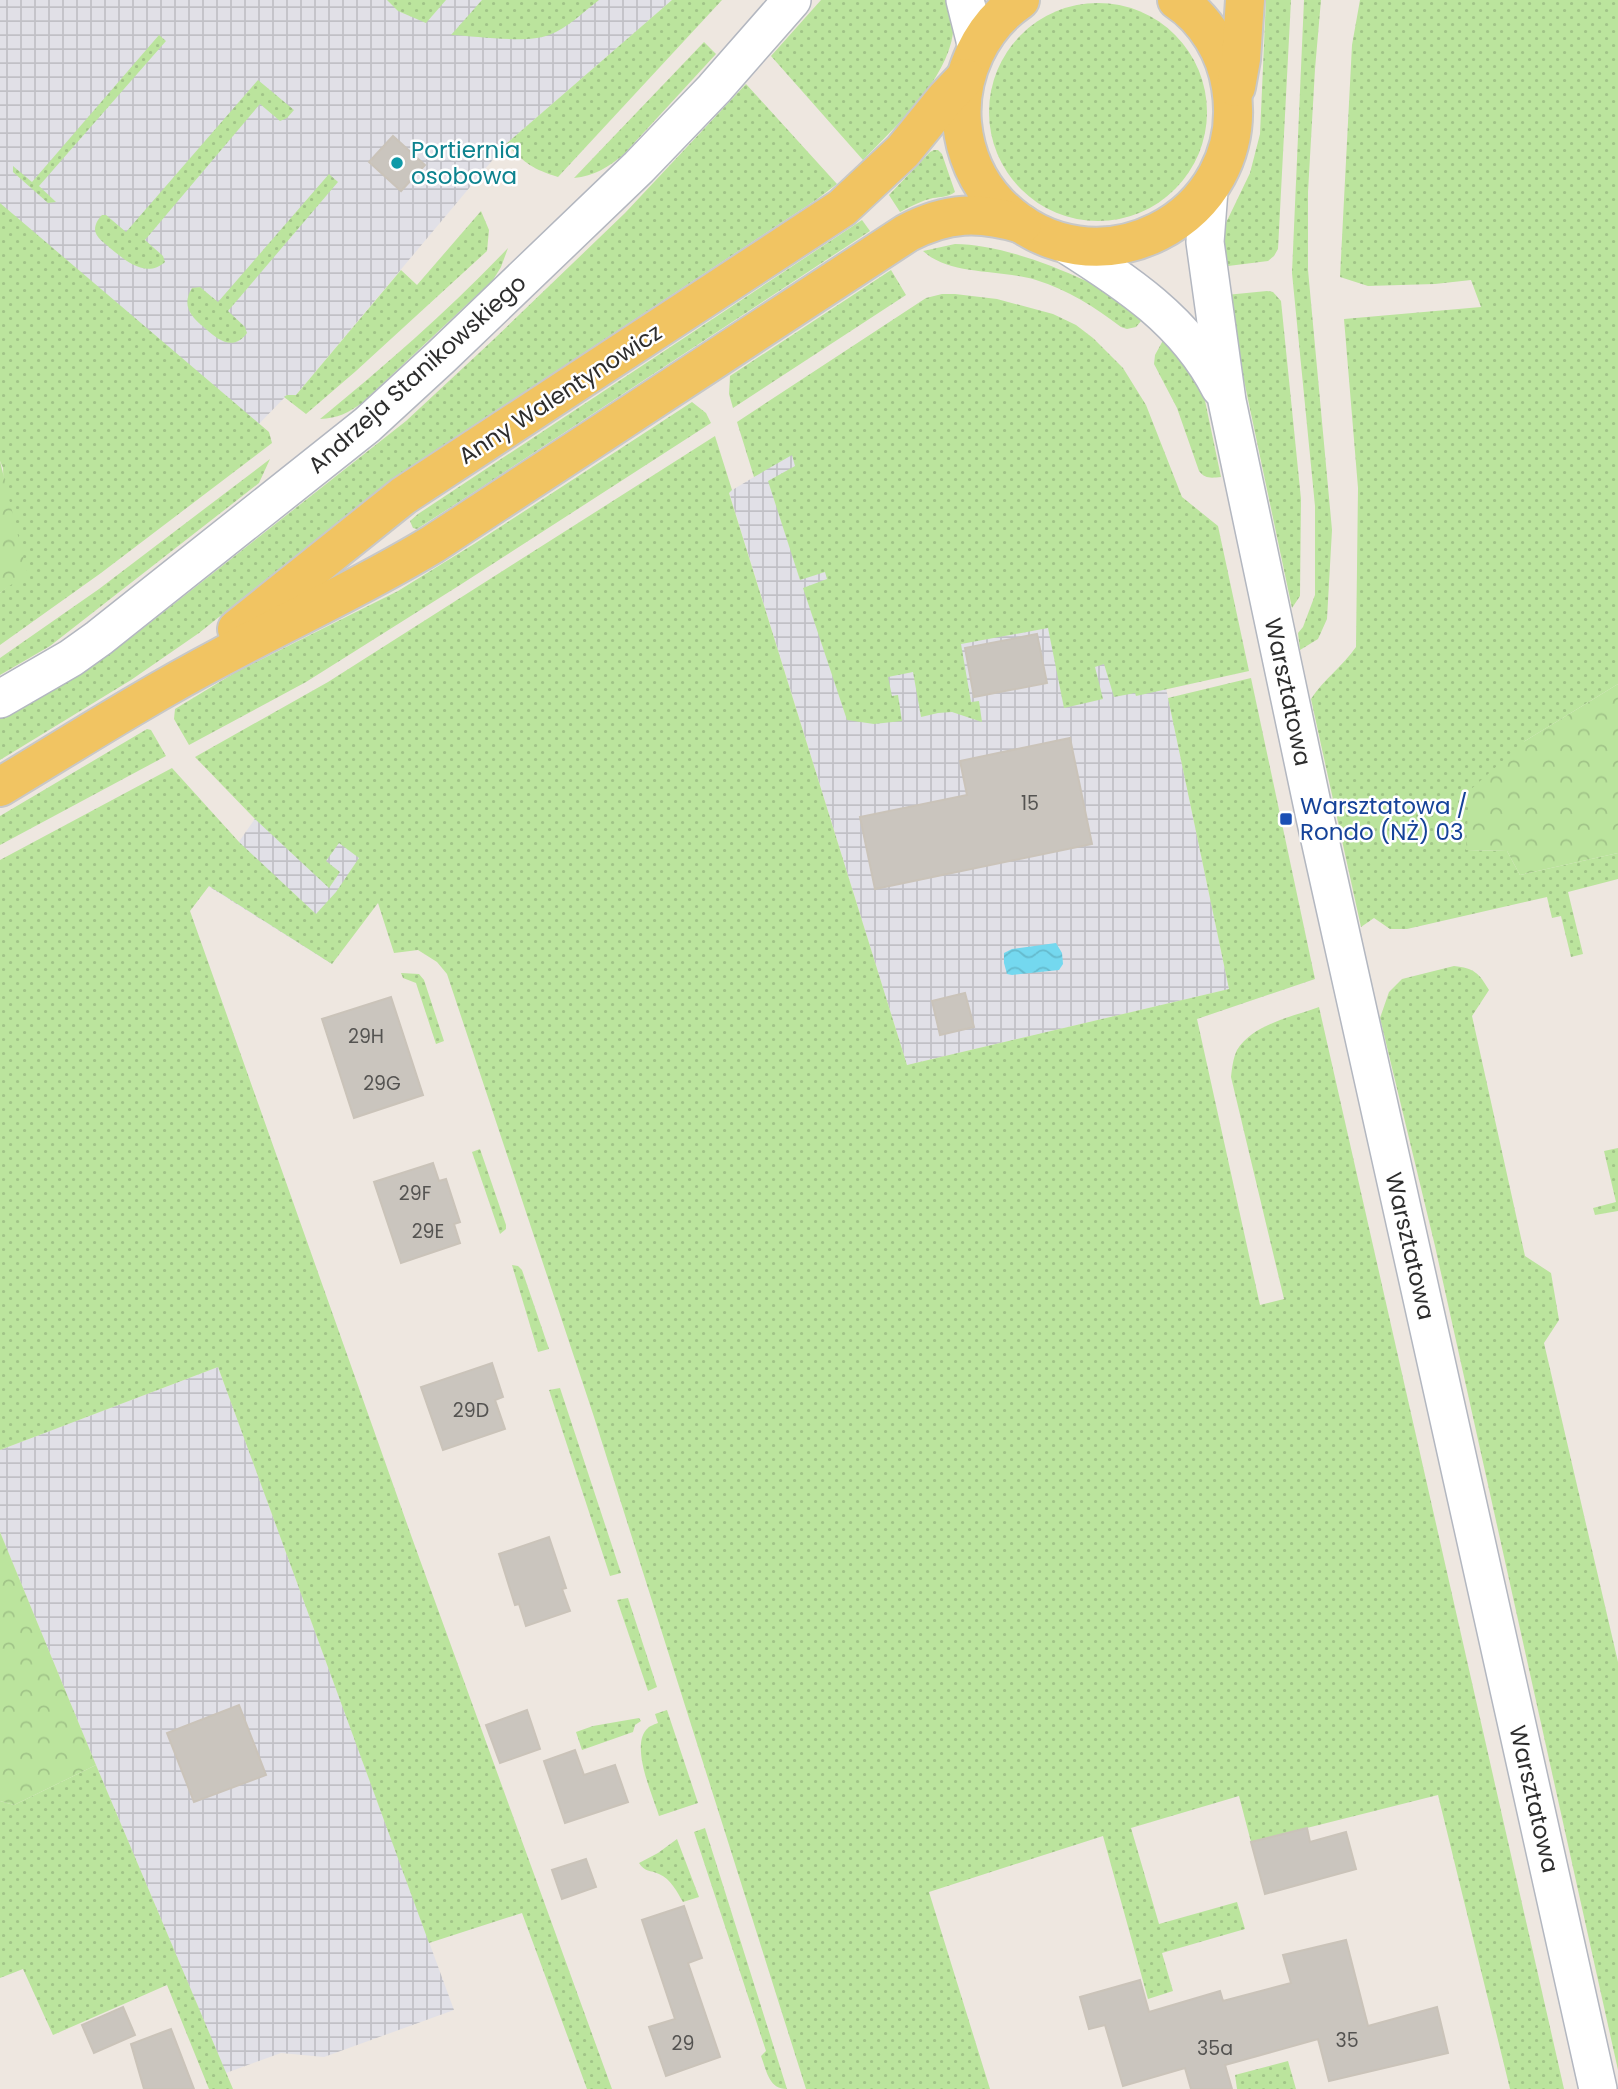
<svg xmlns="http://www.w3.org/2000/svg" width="1618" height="2089" font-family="Poppins,sans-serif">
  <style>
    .industrial { fill: url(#industrial-grid) }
    .green { fill: url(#green-dots) }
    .forest { fill: url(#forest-crowns) }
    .water { fill: url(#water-waves) }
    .building { fill: #cac5be; stroke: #cac3b9; stroke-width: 2 }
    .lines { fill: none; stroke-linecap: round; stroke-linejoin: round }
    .minor-casing { stroke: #b3b7c0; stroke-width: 40 }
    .primary-casing { stroke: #c8c8c8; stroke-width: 42 }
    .minor { stroke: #fff; stroke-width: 37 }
    .primary { stroke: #f1c462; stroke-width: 38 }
    .culture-dot { fill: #0f9aa8; stroke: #fff; stroke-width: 2.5 }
    .transit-dot { fill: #1a4fb4; stroke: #fff; stroke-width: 2.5 }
    .labels { text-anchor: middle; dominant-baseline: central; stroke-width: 5; stroke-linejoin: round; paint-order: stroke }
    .number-label { font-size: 19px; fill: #545351 }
    .culture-label { font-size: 23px; fill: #0d838f; stroke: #fff; text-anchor: start }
    .street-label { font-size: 23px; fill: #2d2d2d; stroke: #fff }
    .transit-label { font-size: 23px; fill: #164399; stroke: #fff; text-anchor: start }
  </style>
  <defs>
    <pattern id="industrial-grid" width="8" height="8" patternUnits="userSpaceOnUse" patternTransform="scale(1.75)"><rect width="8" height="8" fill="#e1e0e7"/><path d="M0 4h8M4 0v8" fill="none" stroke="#c1c0c6"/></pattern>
    <pattern id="green-dots" width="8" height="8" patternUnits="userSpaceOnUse" patternTransform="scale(1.75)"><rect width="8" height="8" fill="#bbe49d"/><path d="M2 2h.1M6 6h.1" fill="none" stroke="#a1c488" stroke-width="1.8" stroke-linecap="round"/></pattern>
    <pattern id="forest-crowns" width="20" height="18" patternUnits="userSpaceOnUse" patternTransform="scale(1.75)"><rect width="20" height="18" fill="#bbe49d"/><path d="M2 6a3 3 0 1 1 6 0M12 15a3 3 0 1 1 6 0" fill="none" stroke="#a1c488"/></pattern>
    <pattern id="water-waves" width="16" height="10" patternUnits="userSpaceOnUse" patternTransform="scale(1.75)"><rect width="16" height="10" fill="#74d8ef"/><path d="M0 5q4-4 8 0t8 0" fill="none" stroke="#65bacd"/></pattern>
  </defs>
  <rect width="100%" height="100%" fill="#eee7e0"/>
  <g class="industrial">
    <path d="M0,0H672L506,144L295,396L287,395L253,430L0,213Z"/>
    <path d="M791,396L1118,459L1229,989L907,1065L729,492L754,477Z"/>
    <path d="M296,760L397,828L332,964L208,886Z"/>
    <path d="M218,1367L454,2010L324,2057L281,2053L226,2073L96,1765L0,1532V1450Z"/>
  </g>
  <g class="green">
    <path d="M387,0H446L426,23L398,11Z"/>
    <path d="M482,0H599C583,12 568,28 549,35C526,44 477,36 451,35Z"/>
    <path d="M672,0H722L558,177C532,169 525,163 506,144Z"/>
    <path d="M821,0H951C952,10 954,22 953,33C947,80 895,127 863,160L771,56Z"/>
    <path d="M1266,0H1291L1278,249L1274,256L1268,261L1220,267L1223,229L1250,173L1260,134Z"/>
    <path d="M1304,0H1321L1315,69L1308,192V270L1332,530L1327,619L1318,639L1300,650L1298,633L1303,627L1315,595V506L1292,273Z"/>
    <path d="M1360,0H1618V684L1525,741L1467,850L1507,851L1520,875L1618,853V879L1568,892L1583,954L1571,957L1561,916L1552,918L1547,897L1407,929H1390L1374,918L1361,927L1311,699C1324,679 1343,666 1356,647L1358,488L1344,319L1481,307L1471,280L1435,284L1368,286L1340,277L1352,45Z"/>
    <circle cx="1098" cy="112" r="109"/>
    <path d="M159,35L166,41L39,186L56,202L48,203L13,172V166L32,182Z"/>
    <path d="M704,42L716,54L624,154C609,167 594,176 574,178Z"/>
    <path d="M258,80L294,110L287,118L280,121L260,104L145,240L163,256L165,262C146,279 125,260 110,248C105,243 96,238 95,230C95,224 98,219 102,215H106L126,232Z"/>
    <path d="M746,84L837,184L816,200L392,479L199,633L131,680L0,760V716L99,660L132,637L406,421L493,340L625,213Z"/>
    <path d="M934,150H938L942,154L955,192C948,197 941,197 933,198C921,201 911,206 900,212L889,195L930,152Z"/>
    <path d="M329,174L338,182L228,311L245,327L247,333C234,351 219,341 206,329C191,317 181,306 192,288L200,287L218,302Z"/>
    <path d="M0,203L269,432L272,443L101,573L0,645V593L7,587L3,468L0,461Z"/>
    <path d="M481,211L489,230L487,251L356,371L306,414L284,397L287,395H296L401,270L417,285Z"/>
    <path d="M862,220L870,231L482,487L417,529L413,528L410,521L418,514Z"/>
    <path d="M955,244C1012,244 1099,283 1147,314L1136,327L1127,329L1121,327C1095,307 1068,290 1036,280C1001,269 950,276 923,251Z"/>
    <path d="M508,248L501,267L493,280L362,403C348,413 338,418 320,419C386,365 450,309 508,248Z"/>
    <path d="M891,270L906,295L733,408L729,394L730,376Z"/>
    <path d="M1267,291L1273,292L1281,301L1301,499L1300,596L1292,608L1226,295Z"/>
    <path d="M942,294H955L997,299L1053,314L1076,325L1093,338L1123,368L1146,405L1182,497L1218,526L1249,671L1136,696L1135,693L1114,697L1104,664L1095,667L1103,699L1064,708L1048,628L961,644L971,702L979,701L982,722L952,712L938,713L921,717L913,672L888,677L892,696L898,695L902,721L874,724L847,720L803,588L827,579L825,572L800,580L768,481L795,466L792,455L754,477L737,422L926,298Z"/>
    <path d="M1167,333L1204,396L1221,477C1211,478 1205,479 1199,471L1177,408L1154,364L1155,355Z"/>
    <path d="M692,402L706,413L711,423L460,585L306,682L189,745L174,719L175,709L236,672L398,591L474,544Z"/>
    <path d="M715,436L732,490L729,493L907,1065L1229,989L1168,698L1251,678L1315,979L1197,1019L1260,1305L1284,1299L1231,1077C1232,1069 1233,1058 1237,1050C1253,1024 1292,1017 1319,1007L1564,2089H1510L1438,1795L1251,1842L1239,1796L1131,1828L1159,1924L1237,1902L1245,1929L1162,1953L1173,1991L1148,1999L1103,1836L929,1892L990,2089H806L594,1417L447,974L437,962L418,950L394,953L378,903L332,964L209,886L190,911L412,1538L612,2089H587L522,1913L429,1943L218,1367L0,1450V860L172,768L239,842L316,914L336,892L359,858L339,843L326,861L340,872L329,888L255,819L195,757L328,682Z"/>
    <path d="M270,459L259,483L50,646L0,675V658L99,589Z"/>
    <path d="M147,729L151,730L166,756L0,845V816Z"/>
    <path d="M1454,966C1474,968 1479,973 1489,990L1472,1016L1525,1256L1551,1273L1559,1320L1544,1343L1618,1662V2070L1435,1246L1380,1018L1389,992L1402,979Z"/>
    <path d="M401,973L419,974L424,980L444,1041L436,1044L416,983L403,978Z"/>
    <path d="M1618,1148V1211L1595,1215L1593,1208L1616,1202L1604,1151Z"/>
    <path d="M480,1149L506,1225V1229L500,1234L472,1152Z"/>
    <path d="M512,1265L518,1266L522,1270L549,1349L538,1352Z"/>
    <path d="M560,1388L621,1573L610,1576L549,1390Z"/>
    <path d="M628,1598L657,1687L648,1691L617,1600Z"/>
    <path d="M667,1710L698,1803L659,1816C653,1796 629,1744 648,1728C648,1727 657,1723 658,1723L655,1714Z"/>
    <path d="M639,1718L641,1721L635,1725L633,1732L582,1750L576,1732L593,1726Z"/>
    <path d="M96,1765L233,2089H209L167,1985L53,2035L23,1969L0,1978V1801L14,1805Z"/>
    <path d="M705,1828L787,2089C769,2089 767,2072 761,2056L766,2051L694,1832Z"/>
    <path d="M677,1839L699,1897L683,1902C677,1892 671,1879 659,1874C650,1870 645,1872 639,1863L658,1853Z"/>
    <path d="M1288,2061L1296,2089H1237L1235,2075Z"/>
  </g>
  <g class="forest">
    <path d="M0,461L27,573L0,593Z"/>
    <path d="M1618,684V853L1520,875L1507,851L1466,850L1469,791L1525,741Z"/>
    <path d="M0,1532L96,1765L14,1805L0,1801Z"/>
  </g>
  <path class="water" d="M1056,943L1062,953L1063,964L1059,970L1012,975L1007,974L1004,963V953L1012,949Z"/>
  <g class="building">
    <path d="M393,136L425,165L401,191L369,162Z"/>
    <path d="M1037,634L1047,683L974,697L965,648Z"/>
    <path d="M1070,738L1092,844L875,889L860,817L967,795L960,761Z"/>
    <path d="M965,993L974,1027L940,1035L932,1001Z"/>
    <path d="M391,997L423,1095L354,1118L322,1019Z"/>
    <path d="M433,1163L439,1181L446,1179L460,1222L454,1224L460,1243L401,1263L374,1182Z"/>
    <path d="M492,1363L503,1397L495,1400L505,1429L443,1450L421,1387Z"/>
    <path d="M549,1537L566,1588L562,1589L570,1611L526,1626L519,1604L515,1605L499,1554Z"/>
    <path d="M239,1705L266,1775L194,1802L167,1733Z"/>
    <path d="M527,1710L540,1749L500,1763L486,1725Z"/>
    <path d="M575,1750L584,1775L615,1765L628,1802L565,1823L544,1761Z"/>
    <path d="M1307,1828L1310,1842L1346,1832L1356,1869L1265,1894L1251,1842Z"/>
    <path d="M586,1859L596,1887L562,1899L552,1870Z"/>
    <path d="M684,1906L702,1958L688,1963L720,2057L666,2076L649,2027L675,2019L642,1920Z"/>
    <path d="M1346,1940L1368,2026L1437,2007L1448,2053L1329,2081L1318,2039L1225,2065L1232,2089H1191L1185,2068L1123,2086L1105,2025L1089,2029L1080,1997L1140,1980L1149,2012L1220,1991L1223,2001L1291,1983L1283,1955Z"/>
    <path d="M123,2007L135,2035L94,2053L82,2025Z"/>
    <path d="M171,2029L194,2089H144L131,2044Z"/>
  </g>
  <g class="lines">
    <defs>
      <g id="minor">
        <path d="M965,0L977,48"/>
        <path d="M1209,190L1205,242L1227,401L1314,813L1598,2089"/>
        <path d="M1064,243C1126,282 1186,321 1220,388"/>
        <path d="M0,699L71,658L99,638L367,425L441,357L639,167L714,89L792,0"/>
      </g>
      <g id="primary">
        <path d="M1020,0C980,27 958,76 962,123C965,153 977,182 998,204C1092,301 1253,220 1231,87C1226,53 1206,19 1177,0"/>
        <path d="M1236,87L1241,59L1245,0"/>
        <path d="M237,629L403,496L842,208L903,151L946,98L965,78"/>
        <path d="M0,787C73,743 145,697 221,657C291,619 364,586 433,544L907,233C947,212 979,211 1022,224"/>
      </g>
    </defs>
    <use href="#minor" class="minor-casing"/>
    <use href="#primary" class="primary-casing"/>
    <use href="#minor" class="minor"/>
    <use href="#primary" class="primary"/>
  </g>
  <circle class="culture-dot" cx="397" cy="163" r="7"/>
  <rect class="transit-dot" x="1279" y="812" width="14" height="14" rx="3.5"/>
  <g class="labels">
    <g class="number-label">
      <text x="1030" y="803">15</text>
      <text x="366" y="1036">29H</text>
      <text x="382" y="1083">29G</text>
      <text x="415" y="1193">29F</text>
      <text x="428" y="1231">29E</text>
      <text x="471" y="1410">29D</text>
      <text x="1347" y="2040">35</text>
      <text x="683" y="2043">29</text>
      <text x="1215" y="2048">35a</text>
    </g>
    <g class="culture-label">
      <text x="411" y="150">Portiernia<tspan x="411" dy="26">osobowa</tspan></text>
    </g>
    <g class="street-label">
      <text transform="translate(417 374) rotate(-42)">Andrzeja Stanikowskiego</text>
      <text transform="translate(560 394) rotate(-33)">Anny Walentynowicz</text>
      <text transform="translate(1288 692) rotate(78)">Warsztatowa</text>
      <text transform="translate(1410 1246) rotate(77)">Warsztatowa</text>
      <text transform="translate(1534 1799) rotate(77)">Warsztatowa</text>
    </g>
    <g class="transit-label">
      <text x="1300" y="806">Warsztatowa /<tspan x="1300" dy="26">Rondo (NŻ) 03</tspan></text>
    </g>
  </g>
</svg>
